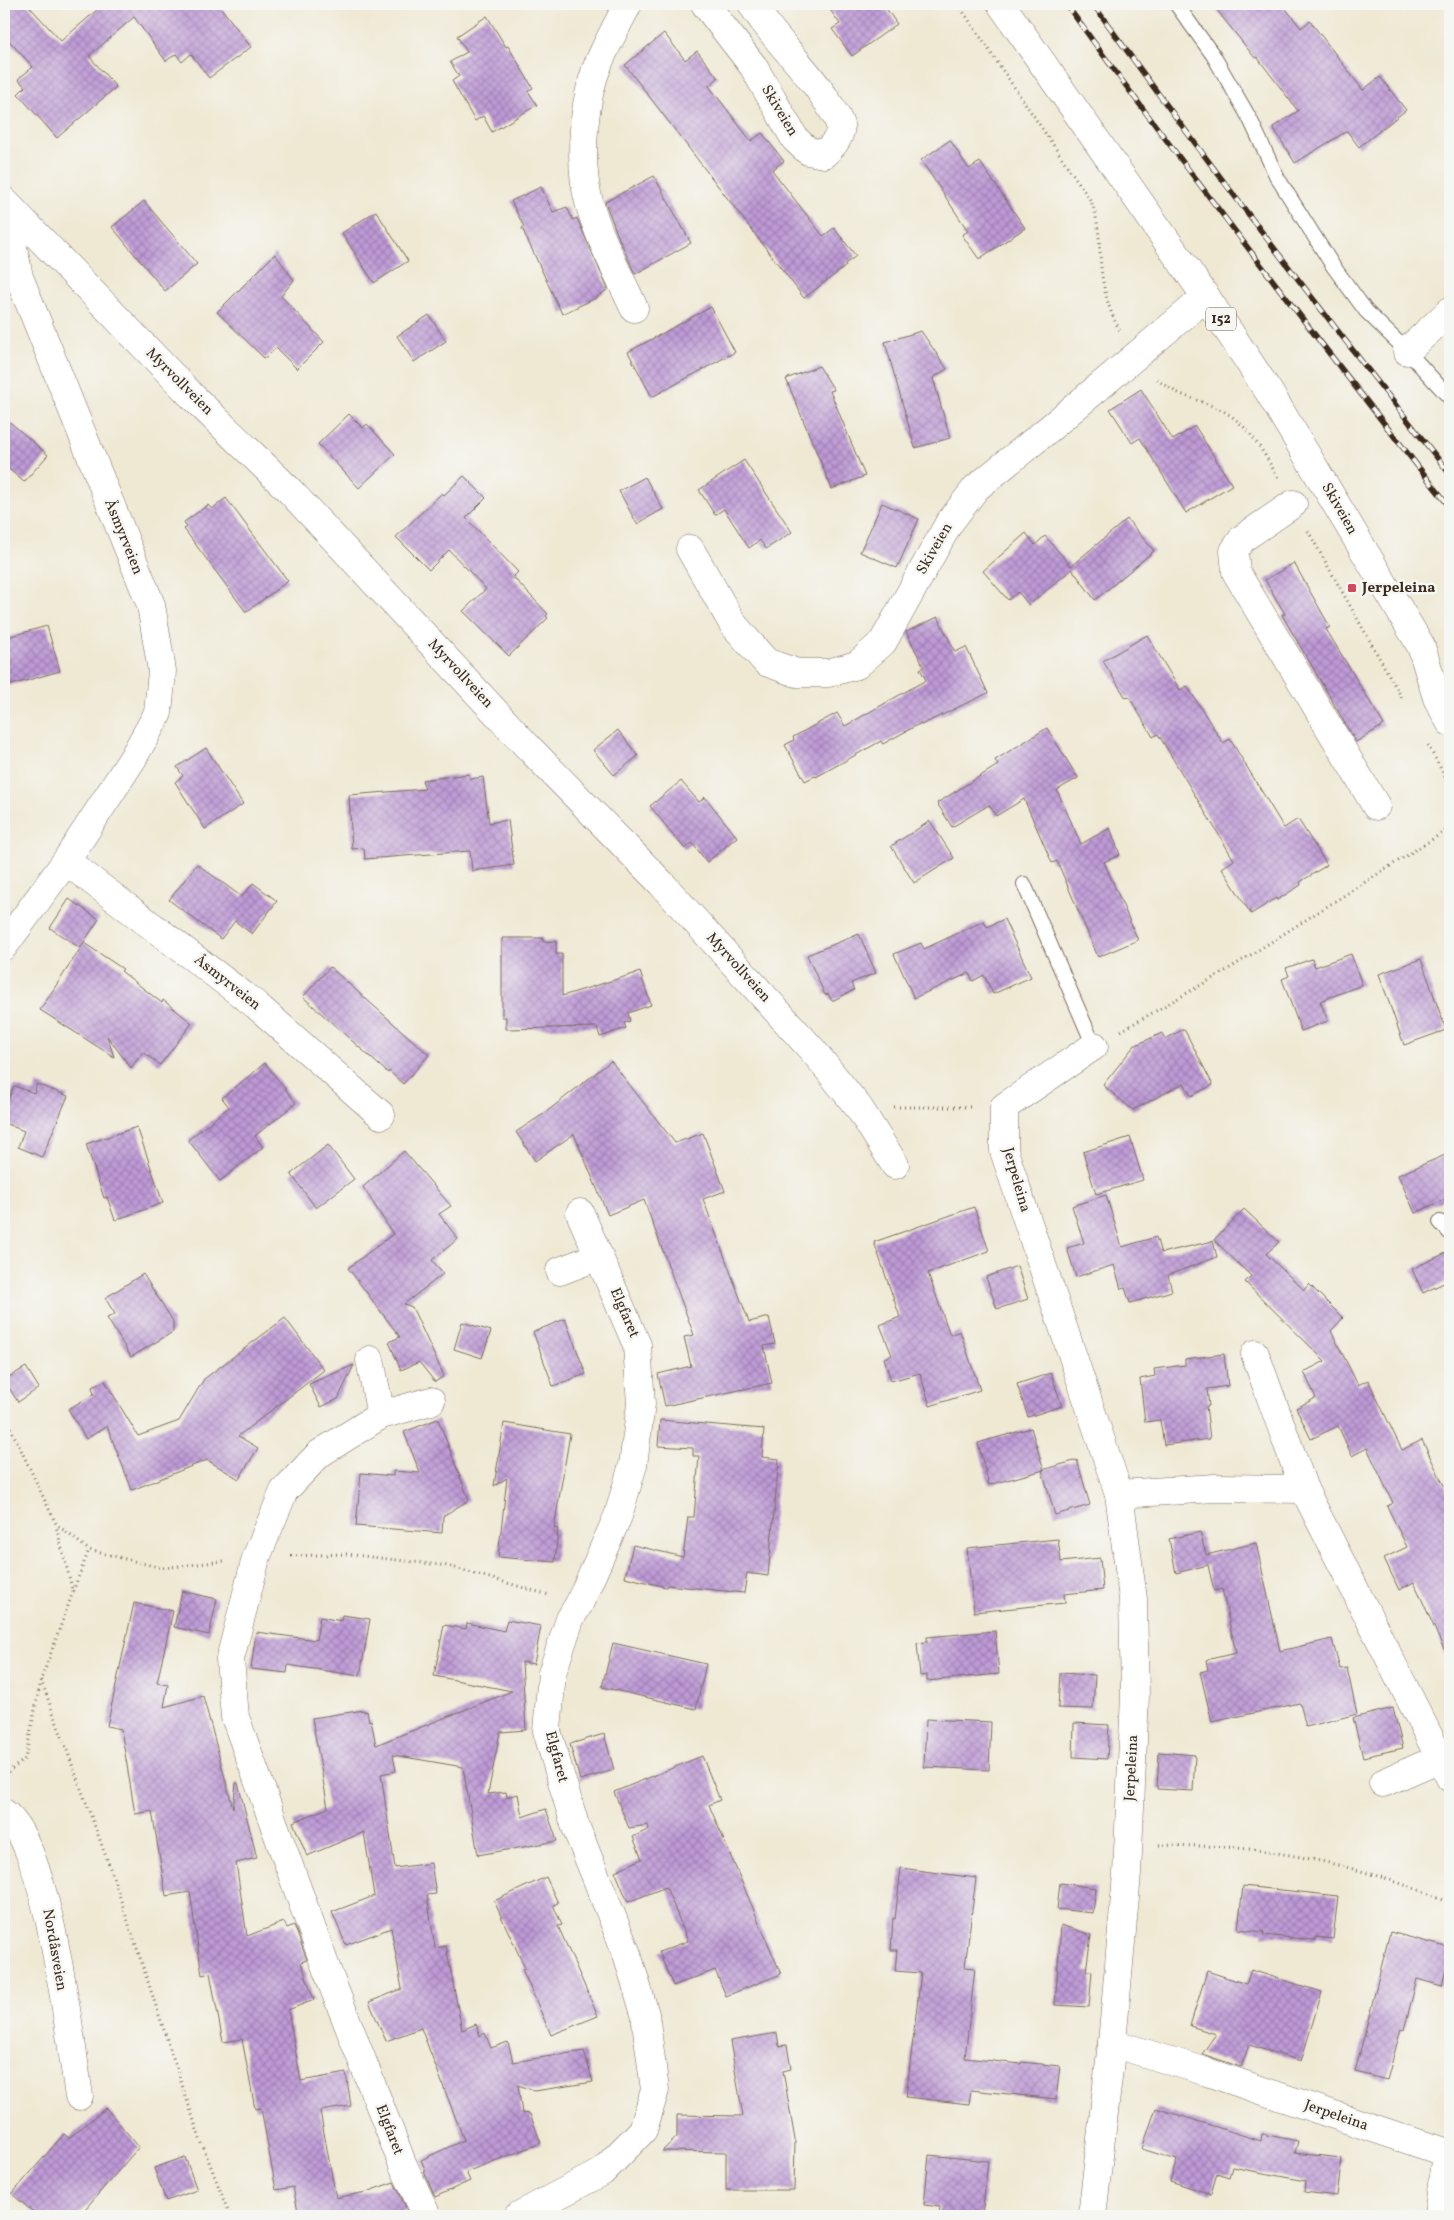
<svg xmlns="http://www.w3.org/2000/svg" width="1454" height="2220" font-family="Vollkorn,serif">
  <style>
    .building { fill: url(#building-cross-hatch) }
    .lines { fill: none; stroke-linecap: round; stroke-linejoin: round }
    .service-casing { stroke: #7a6d5e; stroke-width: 16 }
    .minor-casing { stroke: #7a6d5e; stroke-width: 29 }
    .primary-casing { stroke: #7a6d5e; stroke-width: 29 }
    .path { stroke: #7a6d5e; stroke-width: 3; stroke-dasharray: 1 4; stroke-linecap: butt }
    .service { stroke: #fff; stroke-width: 14 }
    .minor { stroke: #fff; stroke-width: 28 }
    .primary { stroke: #fff; stroke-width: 28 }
    .rail-casing { stroke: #3b2a1e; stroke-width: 5.5 }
    .rail { stroke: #f6f6f2; stroke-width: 4; stroke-dasharray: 11; stroke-linecap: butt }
    .poi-dot { fill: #d1495b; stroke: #f6f6f2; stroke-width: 2 }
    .labels { text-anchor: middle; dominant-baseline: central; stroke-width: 5; stroke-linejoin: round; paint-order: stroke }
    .shield { fill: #f6f6f2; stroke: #73675e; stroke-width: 1 }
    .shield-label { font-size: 14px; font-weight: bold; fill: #3b2a1e }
    .street-label { font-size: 15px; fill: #3b2a1e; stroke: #f6f6f2 }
    .poi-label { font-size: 15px; font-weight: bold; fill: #3b2a1e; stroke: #f6f6f2; text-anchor: start }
  </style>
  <defs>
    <pattern id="building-cross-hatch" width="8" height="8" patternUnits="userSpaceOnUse" patternTransform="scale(1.25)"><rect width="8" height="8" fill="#be9ad7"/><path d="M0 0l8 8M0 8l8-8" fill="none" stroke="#9c7eae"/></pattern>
  </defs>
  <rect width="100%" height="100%" fill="#f6f6f2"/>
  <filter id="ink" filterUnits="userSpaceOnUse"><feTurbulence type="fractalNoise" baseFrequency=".02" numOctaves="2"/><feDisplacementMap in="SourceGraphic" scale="10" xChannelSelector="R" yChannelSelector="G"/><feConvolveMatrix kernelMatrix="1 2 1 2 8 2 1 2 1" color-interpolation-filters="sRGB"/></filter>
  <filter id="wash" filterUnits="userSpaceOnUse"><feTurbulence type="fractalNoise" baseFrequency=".0096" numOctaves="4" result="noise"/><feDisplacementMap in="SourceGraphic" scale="20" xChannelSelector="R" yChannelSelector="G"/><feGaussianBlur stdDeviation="1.12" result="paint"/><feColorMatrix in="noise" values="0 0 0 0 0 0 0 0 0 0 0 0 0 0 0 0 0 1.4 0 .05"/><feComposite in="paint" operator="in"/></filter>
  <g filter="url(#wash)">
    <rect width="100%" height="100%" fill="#efe9d4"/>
    <g id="blocks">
      <g class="building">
        <path d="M4,4H27L61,41L104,4H218L251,47L209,78L191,54L182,62L176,54L166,61L134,17L89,56L116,87L57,138L18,94L25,87L18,79L33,67L4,35Z"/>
        <path d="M826,4H883L897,24L852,56L832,29L840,24Z"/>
        <path d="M1212,4H1282L1301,28L1310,21L1363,90L1380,77L1406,110L1359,147L1347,131L1295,163L1273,127L1298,111L1257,57L1255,58Z"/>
        <path d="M487,16L506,47L508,46L533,88L528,91L537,105L492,132L483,116L475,121L452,81L459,76L450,62L467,52L457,36Z"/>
        <path d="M664,33L685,60L697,51L718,78L709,86L751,141L762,133L784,161L772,170L823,236L834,228L856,256L845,264L846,266L804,298L625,65Z"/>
        <path d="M950,140L969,169L980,162L1025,228L979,259L962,235L968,231L921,160Z"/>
        <path d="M654,176L691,243L635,274L618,236L605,202Z"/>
        <path d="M541,187L553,212L567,207L573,220L577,218L608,289L596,298L562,314L522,228L524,227L511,201Z"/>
        <path d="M144,201L197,264L165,291L112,227Z"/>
        <path d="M376,211L408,261L374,283L342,233Z"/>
        <path d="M275,254L294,280L281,296L324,342L297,369L276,348L265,359L217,312Z"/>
        <path d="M711,307L735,352L652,397L628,352Z"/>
        <path d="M429,315L446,341L414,362L397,336Z"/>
        <path d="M921,331L947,369L933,378L950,438L915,448L885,342Z"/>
        <path d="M819,366L834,390L830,391L865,476L832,489L786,379Z"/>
        <path d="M1141,389L1173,440L1195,426L1232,485L1186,513L1140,438L1132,443L1110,409Z"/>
        <path d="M349,414L363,428L367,424L395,454L359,488L318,444Z"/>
        <path d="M4,417L48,455L24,482L4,465Z"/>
        <path d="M744,460L792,532L766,549L760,540L749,548L724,509L715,515L699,490Z"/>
        <path d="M464,476L486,498L466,518L518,572L513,577L548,614L546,616L548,618L509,656L463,611L486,589L449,550L429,570L396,537L442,493L444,495Z"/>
        <path d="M645,477L663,509L637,524L619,491Z"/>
        <path d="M226,498L288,581L246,612L184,529L187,527L184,522L208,505L212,509Z"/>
        <path d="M882,503L919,519L897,568L860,552Z"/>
        <path d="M1127,519L1154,551L1095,600L1072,569L1029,605L1018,592L1008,600L983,571L1026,533L1035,545L1045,536L1071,566Z"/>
        <path d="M1294,563L1330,627L1326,629L1384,725L1356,742L1282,615L1285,614L1265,580Z"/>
        <path d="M938,617L955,652L966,647L988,693L921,725V723L883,744L881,741L816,777L815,776L805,781L785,745L794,740L793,737L837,713L845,726L926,680L920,669L924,667L906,632Z"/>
        <path d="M47,626L60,671L4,687V638Z"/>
        <path d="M1147,635L1180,690L1187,686L1223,743L1230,739L1284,828L1298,819L1327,865L1300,882L1301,885L1277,900L1276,898L1251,914L1222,868L1234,860L1158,734L1153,737L1129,697L1126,698L1103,661Z"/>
        <path d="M1047,728L1078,778L1057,790L1081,844L1110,828L1120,855L1104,862L1138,940L1098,957L1057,861L1052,863L1024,799L996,816L989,805L952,827L937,803L998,765L995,760Z"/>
        <path d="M618,730L638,756L614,775L593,750Z"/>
        <path d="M206,748L243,804L205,829L175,782L183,776L177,767Z"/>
        <path d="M469,774L470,779L483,777L489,823L508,820L514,865L472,871L470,851L365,859L364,848L352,849L349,795L425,789L422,780Z"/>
        <path d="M681,781L699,802L705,797L737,837L707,862L692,843L685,849L684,848L650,806Z"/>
        <path d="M930,821L954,858L914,883L891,846Z"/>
        <path d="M197,864L242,897L253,883L277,901L252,934L235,921L221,939L169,900Z"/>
        <path d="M69,899L99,919L80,948L50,928Z"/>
        <path d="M1004,919L1031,977L993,994L984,975L973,981L969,973L914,998L894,954L921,943L924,949L984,921L987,927Z"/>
        <path d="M859,934L876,973L851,983L854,990L832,1001L828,994L825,995L807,955Z"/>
        <path d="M502,938H543V942L556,941V954H562V996L640,972L651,1005L628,1013L630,1021L624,1023L626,1028L600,1037L597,1027L506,1029V1017H502Z"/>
        <path d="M84,943L123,969L121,971L162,1003L163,1000L192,1023L160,1065L143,1052L131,1068L107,1036L114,1057L40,1010Z"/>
        <path d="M1351,954L1362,985L1320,1001L1328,1021L1301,1031L1282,979L1289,976L1286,968L1312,959L1315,967Z"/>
        <path d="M1421,959L1446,1030L1404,1045L1379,974Z"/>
        <path d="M330,967L429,1055L403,1084L389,1071L388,1073L303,997Z"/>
        <path d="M1184,1029L1213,1085L1191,1096L1184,1083L1133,1110L1103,1085L1134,1046L1162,1033L1165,1039Z"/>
        <path d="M611,1061L675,1143L703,1133L725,1191L703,1199L749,1322L769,1317L775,1344L764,1346L772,1383L665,1406L658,1374L691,1366L684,1337L694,1335L644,1200L608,1215L574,1134L535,1161L516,1132L545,1113Z"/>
        <path d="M265,1063L296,1103L255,1136L263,1147L220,1181L188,1140L229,1107L222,1098Z"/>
        <path d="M37,1084L68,1096L42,1157L18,1147L24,1131L4,1123V1111L14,1086L34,1093Z"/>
        <path d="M137,1127L163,1203L115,1220L107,1197L104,1198L86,1144Z"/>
        <path d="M1130,1137L1143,1180L1096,1194L1083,1152Z"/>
        <path d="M328,1145L354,1179L316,1208L291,1174Z"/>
        <path d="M404,1151L451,1206L439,1214L458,1239L432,1260L443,1274L404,1304L412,1307L444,1376L435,1382L419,1362L401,1370L389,1342L400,1337L348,1268L393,1234L363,1187Z"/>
        <path d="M1450,1153V1197L1415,1213L1398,1175Z"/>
        <path d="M1106,1195L1122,1247L1156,1237L1161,1253L1213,1241L1217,1257L1168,1275L1172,1291L1130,1303L1125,1288L1121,1289L1114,1265L1076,1277L1067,1248L1084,1243L1072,1206Z"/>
        <path d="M974,1207L989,1251L928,1273L950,1335L960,1331L980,1390L930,1406L920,1373L891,1381L884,1358L892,1355L880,1325L900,1317L874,1242Z"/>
        <path d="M1244,1209L1279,1242L1266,1254L1304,1290L1309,1284L1343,1318L1331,1331L1358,1385L1368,1380L1402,1450L1422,1440L1450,1498V1663L1414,1582L1399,1590L1384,1558L1407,1547L1387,1506L1393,1503L1367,1448L1352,1456L1338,1426L1311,1439L1296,1408L1316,1398L1304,1372L1325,1361L1245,1282L1251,1276L1214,1240Z"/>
        <path d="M1450,1251V1280L1423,1293L1412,1269Z"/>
        <path d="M1017,1266L1028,1299L997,1309L986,1277Z"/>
        <path d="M143,1274L173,1321V1332L131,1357L107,1318L115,1314L105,1298Z"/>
        <path d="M285,1318L324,1370L238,1436L258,1448L239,1479L207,1460L132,1490L107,1426L86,1439L68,1409L94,1394L92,1387L105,1381L138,1436L179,1421L204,1379Z"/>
        <path d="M565,1319L586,1374L553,1386L533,1332Z"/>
        <path d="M462,1322L491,1331L482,1358L454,1349Z"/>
        <path d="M1224,1354L1228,1386L1207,1389L1209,1406H1206L1210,1439L1164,1445L1160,1420L1145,1422L1140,1379L1155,1376L1154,1369L1185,1365V1359Z"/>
        <path d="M354,1365L338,1399L321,1407L309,1384Z"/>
        <path d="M26,1367L39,1388L18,1402L4,1380Z"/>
        <path d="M1051,1373L1062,1406L1028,1417L1017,1384Z"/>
        <path d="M438,1419L469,1500L443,1516L442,1533L356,1526L361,1473L393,1476V1471L420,1473L404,1432Z"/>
        <path d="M660,1420L764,1429L762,1457L779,1459L768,1576L747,1573L744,1593L667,1585L666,1587L625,1577L633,1545L683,1557L688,1517H694L699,1456H693V1448L658,1446Z"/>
        <path d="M504,1423L570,1434L554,1528L558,1529L555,1562L498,1557L507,1478L494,1486Z"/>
        <path d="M1031,1428L1044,1470L989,1485L978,1443Z"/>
        <path d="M1077,1460L1090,1505L1055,1515L1042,1470Z"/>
        <path d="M1200,1532L1206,1555L1256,1543L1280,1651L1332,1639L1340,1669L1347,1668L1357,1714L1306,1727L1300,1703L1212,1722L1200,1672L1208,1670L1206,1660L1236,1653L1222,1589L1214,1591L1208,1565L1176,1573L1169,1539Z"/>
        <path d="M1058,1539L1061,1562L1100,1558L1103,1590L1064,1594L1065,1603L974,1612L967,1548Z"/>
        <path d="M182,1591L217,1599L209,1635L174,1627Z"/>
        <path d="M134,1603L173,1611L157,1683L168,1685L164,1707L203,1696L233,1808L236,1783H238L257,1858L236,1863L247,1936L284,1922L287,1928L294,1925L307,1960L301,1962L314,2000L288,2010L301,2081L346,2073L351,2106L320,2111L336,2198L366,2192L394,2182L407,2210L393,2216H299L293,2187L276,2190L261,2108L255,2109L242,2039L223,2042L210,1973L202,1975L190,1892L166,1896L152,1811L135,1814L121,1729L107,1726Z"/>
        <path d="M342,1615L370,1619L360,1676L288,1665L287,1673L251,1669L256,1632L316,1640L320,1617L341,1621Z"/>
        <path d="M507,1620L541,1626L534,1664L522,1662L526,1730L500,1732L488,1794L506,1792L507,1797L518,1794L522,1817L546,1809L557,1841L478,1855L463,1767L393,1755L396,1771L381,1774L395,1868L431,1863L436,1894L427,1895L435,1948L446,1946L462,2030L476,2024L480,2036L485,2033L491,2048L508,2042L513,2062L584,2051L593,2082L535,2091L518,2085L522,2113L530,2114L541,2143L466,2172L470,2181L435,2197L424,2172L426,2171L421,2160L464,2140L421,2028L386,2041L369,2002L402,1989L391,1928L346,1945L332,1912L374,1896L364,1832L307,1856L293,1822L328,1808L312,1718L364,1710V1712L367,1711L369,1721L371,1720L376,1745L512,1691L434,1676L444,1625L466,1629L467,1623L504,1631Z"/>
        <path d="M995,1631L999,1674L927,1681V1675L920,1676L917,1643L927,1642V1637Z"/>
        <path d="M613,1643L706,1664L696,1709L602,1687Z"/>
        <path d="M1060,1673L1095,1675L1093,1709L1058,1708Z"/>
        <path d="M1393,1708L1403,1748L1363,1757L1353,1718Z"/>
        <path d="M926,1719L991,1722L989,1770L924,1767Z"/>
        <path d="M1074,1723L1109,1725L1107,1759L1073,1757Z"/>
        <path d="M604,1734L614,1770L580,1780L570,1744Z"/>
        <path d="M1159,1752L1195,1755L1193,1791L1157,1789Z"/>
        <path d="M702,1756L720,1800L709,1805L781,1974L726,1996L715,1970L673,1986L659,1952L688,1941L666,1887L628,1902L615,1871L642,1859L633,1837L649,1829L648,1825L629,1828L614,1792Z"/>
        <path d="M901,1868L976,1878L965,1967L975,1968L965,2058L1021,2064V2062L1060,2066L1056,2099L971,2090L969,2104L906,2097L921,1973L895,1971L897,1950H891L893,1918L895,1919Z"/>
        <path d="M546,1877L558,1903L553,1905L562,1925L558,1926L598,2016L551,2035L522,1969L525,1968L494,1901Z"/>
        <path d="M1060,1883L1096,1888L1093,1913L1057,1909Z"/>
        <path d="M1243,1886L1338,1896L1333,1939L1315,1937V1940L1263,1935L1264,1932L1238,1929Z"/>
        <path d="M1061,1925L1091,1935L1086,1971H1092L1089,2007L1055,2005Z"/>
        <path d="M1390,1932L1450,1948V1953L1442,1986L1417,1979L1404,2030L1401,2029L1387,2080L1355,2072Z"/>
        <path d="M1251,1970L1322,1992L1301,2061L1249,2045L1241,2067L1202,2054L1216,2034L1190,2026L1207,1971L1246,1984Z"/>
        <path d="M777,2033L779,2046L787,2045L791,2069L783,2071L795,2140L794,2190H726V2152L662,2151L677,2137V2115L743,2116L730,2041Z"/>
        <path d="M106,2108L139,2147L79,2216H38L12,2194L64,2134L69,2138Z"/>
        <path d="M1156,2108L1261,2141L1262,2134L1298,2141L1295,2153L1342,2158L1337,2196L1304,2192L1305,2181L1232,2167L1229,2177L1217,2173L1211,2194L1170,2181L1177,2160L1142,2149Z"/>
        <path d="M929,2155L988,2161L982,2216H939L940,2207L924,2205Z"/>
        <path d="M185,2157L197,2190L166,2201L154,2168Z"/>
      </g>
    </g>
  </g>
  <g filter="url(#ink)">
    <use href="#blocks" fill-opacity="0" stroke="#7a6d5e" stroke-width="1"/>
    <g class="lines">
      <defs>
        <g id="service">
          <path d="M1176,4L1213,55L1250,119L1277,177L1333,266L1366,311L1407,351L1450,398"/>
          <path d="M1024,884L1094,1046"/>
          <path d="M1440,1222L1450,1233"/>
        </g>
        <g id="minor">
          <path d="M628,4C618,23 608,42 599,62C583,100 578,162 589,202C599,239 618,273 634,308"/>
          <path d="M705,4L753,66L795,139L808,151L824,154C832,147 842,136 840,125C838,117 831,108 827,101C805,66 773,39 752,4"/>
          <path d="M4,201L193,397L290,491L528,747L661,883L815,1053L859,1108L895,1165"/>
          <path d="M1407,351L1450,311"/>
          <path d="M1293,504L1243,538L1234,551L1236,572L1376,806"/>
          <path d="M690,549L733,624L766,662L797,673H828L857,665L883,642L949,523L976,488L1050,428L1206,297"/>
          <path d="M66,861L256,1005L381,1115"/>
          <path d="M4,946L66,861L133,758L158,713L162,671L151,605L19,277L4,202"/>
          <path d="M560,1271L599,1256"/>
          <path d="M1255,1354L1304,1489L1450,1778"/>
          <path d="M370,1360L381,1415"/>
          <path d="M1119,1494L1215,1488L1304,1489"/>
          <path d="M1383,1783L1440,1758"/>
          <path d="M4,1813C48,1843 70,2039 79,2096"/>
          <path d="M1112,2043L1207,2072L1450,2154"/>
          <path d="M427,2216L403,2165L328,1973L235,1717L230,1659L256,1558L284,1491L319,1454L381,1415L431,1401"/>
          <path d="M518,2216L602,2172L643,2130L655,2090L645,2014L627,1954L575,1825L547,1731L552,1673L570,1619L579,1604L618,1516L633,1465L641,1404L637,1345L580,1213"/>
          <path d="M1092,2216L1112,2043L1127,1874L1135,1695L1133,1599L1119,1494L1004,1151V1107L1094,1046"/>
          <path d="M1438,2216L1446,2153"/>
        </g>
        <path id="primary" d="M1001,4L1206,297L1269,392L1421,646L1437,698L1450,722"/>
      </defs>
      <use href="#service" class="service-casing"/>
      <use href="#minor" class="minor-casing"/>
      <use href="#primary" class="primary-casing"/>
      <g class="path">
        <path d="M958,4L1091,201C1100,223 1099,243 1101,267C1103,289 1109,311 1120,331"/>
        <path d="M1157,379C1174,395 1197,399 1217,408C1247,421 1263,451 1278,478"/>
        <path d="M1308,531L1403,700"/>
        <path d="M1428,745L1450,786"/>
        <path d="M1121,1031L1227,970L1450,828"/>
        <path d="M894,1107H973"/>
        <path d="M4,1414L56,1524L89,1550L162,1568L224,1561"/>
        <path d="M291,1556L346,1554L448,1566L549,1595"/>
        <path d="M73,1591L89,1550"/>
        <path d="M41,1680L112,1873L199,2136L230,2216"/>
        <path d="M4,1775L25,1759L41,1680L73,1592L56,1526"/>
        <path d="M1159,1845C1198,1846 1239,1846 1277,1853C1336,1862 1396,1879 1450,1903"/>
      </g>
      <use href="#service" class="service"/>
      <use href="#minor" class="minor"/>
      <use href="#primary" class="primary"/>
      <defs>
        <g id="rail">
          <path d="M1066,4C1190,175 1319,342 1450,507"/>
          <path d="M1093,4C1208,164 1328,320 1450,474"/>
        </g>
      </defs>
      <use href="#rail" class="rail-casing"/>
      <use href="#rail" class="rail"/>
    </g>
  </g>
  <rect class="poi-dot" x="1347" y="583" width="10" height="10" rx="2.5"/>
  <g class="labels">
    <rect class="shield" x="1206" y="307.5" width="30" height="23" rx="4"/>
    <g class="shield-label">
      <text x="1221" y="319">152</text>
    </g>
    <g class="street-label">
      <text transform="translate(779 111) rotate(59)">Skiveien</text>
      <text transform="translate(179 382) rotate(45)">Myrvollveien</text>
      <text transform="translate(1339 509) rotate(60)">Skiveien</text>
      <text transform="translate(123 537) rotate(68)">Åsmyrveien</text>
      <text transform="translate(935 549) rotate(-60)">Skiveien</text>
      <text transform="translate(460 674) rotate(47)">Myrvollveien</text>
      <text transform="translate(738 968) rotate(48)">Myrvollveien</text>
      <text transform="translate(227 983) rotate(38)">Åsmyrveien</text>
      <text transform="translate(1016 1180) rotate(74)">Jerpeleina</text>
      <text transform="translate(624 1313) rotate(67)">Elgfaret</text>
      <text transform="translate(556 1757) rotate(75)">Elgfaret</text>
      <text transform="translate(1132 1768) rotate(-87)">Jerpeleina</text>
      <text transform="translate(54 1950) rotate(80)">Nordåsveien</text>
      <text transform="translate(1336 2116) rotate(19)">Jerpeleina</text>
      <text transform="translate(389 2130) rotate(69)">Elgfaret</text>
    </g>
    <g class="poi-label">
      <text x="1362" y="588">Jerpeleina</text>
    </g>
  </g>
  <rect width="1454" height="2220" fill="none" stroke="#f6f6f2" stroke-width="20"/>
</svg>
